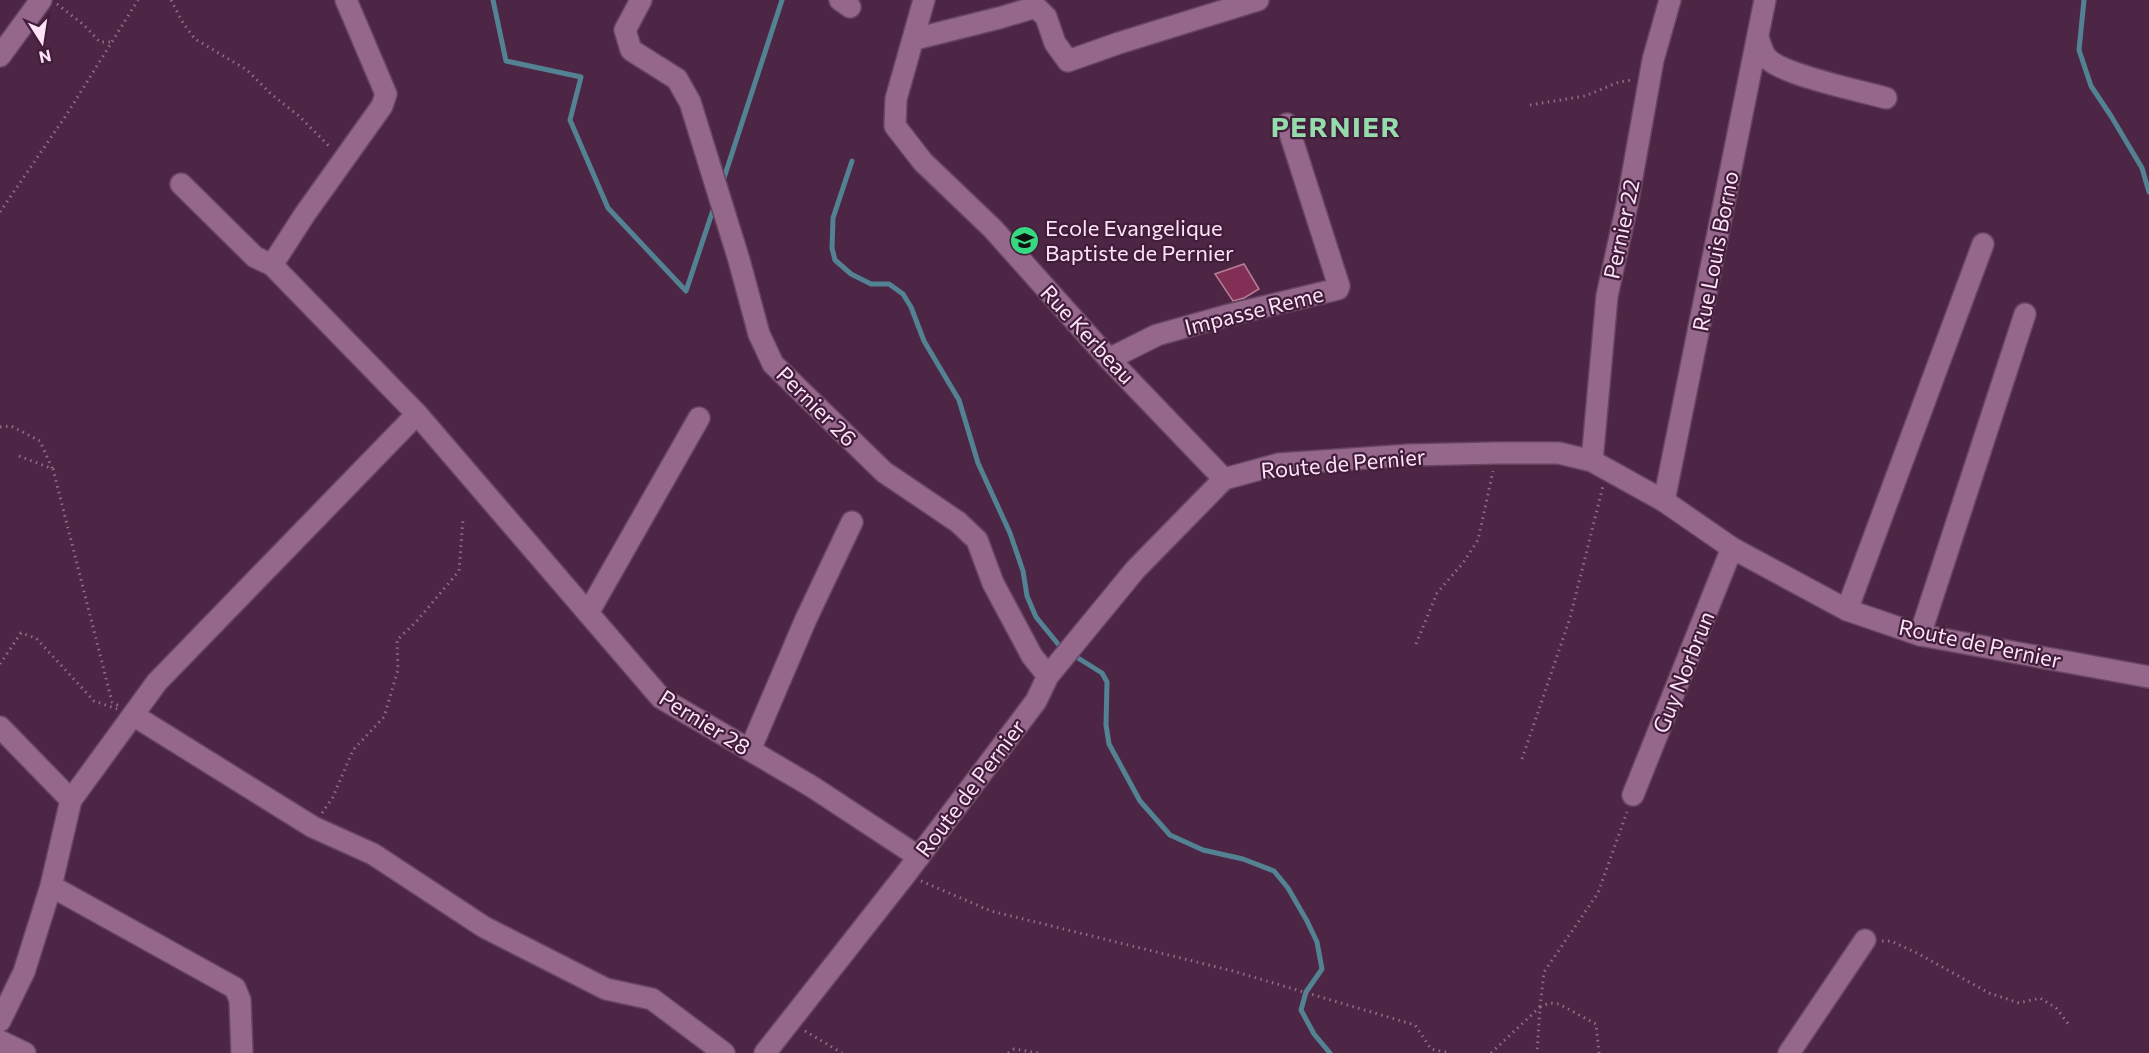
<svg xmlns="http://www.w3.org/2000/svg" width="2149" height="1053" font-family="Commissioner,sans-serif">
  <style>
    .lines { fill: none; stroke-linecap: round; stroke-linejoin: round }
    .stream { stroke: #538293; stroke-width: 5 }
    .building { fill: #812f55; stroke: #b67e94; stroke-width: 1.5 }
    .minor-casing { stroke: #674561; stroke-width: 24 }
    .path { stroke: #8f6d88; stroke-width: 3; stroke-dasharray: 1.5 4.5; stroke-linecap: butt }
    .minor { stroke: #94678b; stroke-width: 21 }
    .labels { text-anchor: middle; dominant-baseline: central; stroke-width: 4.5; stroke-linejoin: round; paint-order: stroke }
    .poi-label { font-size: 22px; fill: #fce3f6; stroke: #421c3b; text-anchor: start }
    .street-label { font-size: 22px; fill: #fce3f6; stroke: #421c3b }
    .district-label { font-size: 28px; font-weight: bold; letter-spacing: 1.5px; fill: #94dcab; stroke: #421c3b }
  </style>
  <rect width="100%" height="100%" fill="#4d2646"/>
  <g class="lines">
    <g class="stream">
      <path d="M493,0L506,61L581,77L570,120L608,208L686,291L715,204"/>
      <path d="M2084,0L2079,50L2091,86L2111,116L2142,168L2149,192"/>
      <path d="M852,161L833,218L832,248L835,260L851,274L871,284H889L903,294L911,307L924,341L959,400L978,463L1010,533L1023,571L1027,596L1036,617L1058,644"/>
      <path d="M723,181L782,0"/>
      <path d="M1078,658L1102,673L1107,682L1106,725L1109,744L1140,801L1170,835L1203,850L1243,859L1274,871L1288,888L1307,921L1317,942L1322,969L1306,992L1301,1010L1314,1034L1330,1053"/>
    </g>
  </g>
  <path class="building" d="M1244,264L1259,289L1244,298L1233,301L1215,274Z"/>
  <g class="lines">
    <defs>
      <g id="minor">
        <path d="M641,0L625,30L631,50L677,79L690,102L739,260L759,334L773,364L884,472L958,522L977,540L993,583L1032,656L1048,676"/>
        <path d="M840,0L850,7"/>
        <path d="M924,0L896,99L895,126L923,162L993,229L1109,359L1224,479"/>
        <path d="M1758,37C1760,44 1762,52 1767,58C1782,75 1861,91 1886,98"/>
        <path d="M915,39L999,18L1036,7L1046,17L1055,43L1068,61L1119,43L1258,0"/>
        <path d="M0,56L41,0"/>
        <path d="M181,184L255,257L272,265"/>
        <path d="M1109,359L1157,335L1225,316L1338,289L1339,286L1287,124"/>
        <path d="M417,414L661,698L811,786L919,857"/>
        <path d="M1592,461L1607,296L1627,205L1653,60L1670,0"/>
        <path d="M1664,501L1765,0"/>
        <path d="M1847,610L1983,244"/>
        <path d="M588,613L699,418"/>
        <path d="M1920,635L2025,314"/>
        <path d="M133,715L313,827L373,854L484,927L606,989L652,999L724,1053"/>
        <path d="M0,727L71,800"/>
        <path d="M750,750L806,619L852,522"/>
        <path d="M1633,795L1732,548"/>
        <path d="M51,886L235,988L240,1000L242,1053"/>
        <path d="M0,1021L24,972L51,886L71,800L157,682L417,414L272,265L305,214L382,106L386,94L346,0"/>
        <path d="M0,1041L25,1053"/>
        <path d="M765,1053L905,875L1036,701L1048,676L1135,570L1224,479L1279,464L1410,455L1497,453H1559L1592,461L1664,501L1732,548L1847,610L1920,635L2149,677"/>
        <path d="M1789,1053L1865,940"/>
      </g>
    </defs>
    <use href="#minor" class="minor-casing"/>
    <g class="path">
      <path d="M171,0L183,23L195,39L247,70L271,94L299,116L331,148"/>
      <path d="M57,4L84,25L100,42H113"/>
      <path d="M1530,105L1585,96L1619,82L1632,80"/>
      <path d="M0,212L67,114L138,0"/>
      <path d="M0,427L11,426L40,441L52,468"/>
      <path d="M19,456L53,469L112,702L119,706"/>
      <path d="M1416,644L1437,593L1463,563L1478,540L1493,471"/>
      <path d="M0,664L21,633L36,638L94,701L117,709"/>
      <path d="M1522,759L1570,618L1603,486"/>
      <path d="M322,813L333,797L353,750L384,717L398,670L397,640L416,622L459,571L463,519"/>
      <path d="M921,881L991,911L1233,971L1415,1025L1431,1049L1450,1053"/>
      <path d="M1882,941H1891L1917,953L1989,993L2019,1003L2040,998L2056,1008L2070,1026"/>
      <path d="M1540,1007L1544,972L1598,893L1627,812"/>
      <path d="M1540,1007L1549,1003L1559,1004L1596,1024L1599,1053"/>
      <path d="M805,1031L842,1053"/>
      <path d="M1008,1053L1014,1049L1038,1053"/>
      <path d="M1491,1053L1540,1007L1537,1053"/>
    </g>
    <use href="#minor" class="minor"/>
  </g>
  <defs>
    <symbol id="school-disc" viewBox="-11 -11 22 22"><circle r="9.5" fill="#36d880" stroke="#421c3b"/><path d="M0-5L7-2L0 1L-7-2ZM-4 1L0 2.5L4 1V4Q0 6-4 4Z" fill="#111"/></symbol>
  </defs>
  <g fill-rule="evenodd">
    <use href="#school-disc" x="1008" y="224" width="33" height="33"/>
  </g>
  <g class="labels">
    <g class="poi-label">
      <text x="1045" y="227">Ecole Evangelique<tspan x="1045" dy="25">Baptiste de Pernier</tspan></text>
    </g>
    <g class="street-label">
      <text transform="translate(1621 229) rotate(-78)">Pernier 22</text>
      <text transform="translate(1715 251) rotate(-79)">Rue Louis Borno</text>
      <text transform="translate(1254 310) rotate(-14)">Impasse Reme</text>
      <text transform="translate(1088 334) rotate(47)">Rue Kerbeau</text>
      <text transform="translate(817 406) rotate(45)">Pernier 26</text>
      <text transform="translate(1343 463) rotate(-5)">Route de Pernier</text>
      <text transform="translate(1980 643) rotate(12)">Route de Pernier</text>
      <text transform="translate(1683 672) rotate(-68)">Guy Norbrun</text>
      <text transform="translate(705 722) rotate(32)">Pernier 28</text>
      <text transform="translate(970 788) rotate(-53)">Route de Pernier</text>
    </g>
    <g class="district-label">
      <text x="1336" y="126">PERNIER</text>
    </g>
  </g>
  <g transform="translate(42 42) rotate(168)" stroke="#421c3b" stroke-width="4.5" paint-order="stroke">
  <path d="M0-4.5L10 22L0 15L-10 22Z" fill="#fce3f6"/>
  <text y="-9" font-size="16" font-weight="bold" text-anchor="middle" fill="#fce3f6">N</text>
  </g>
</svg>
